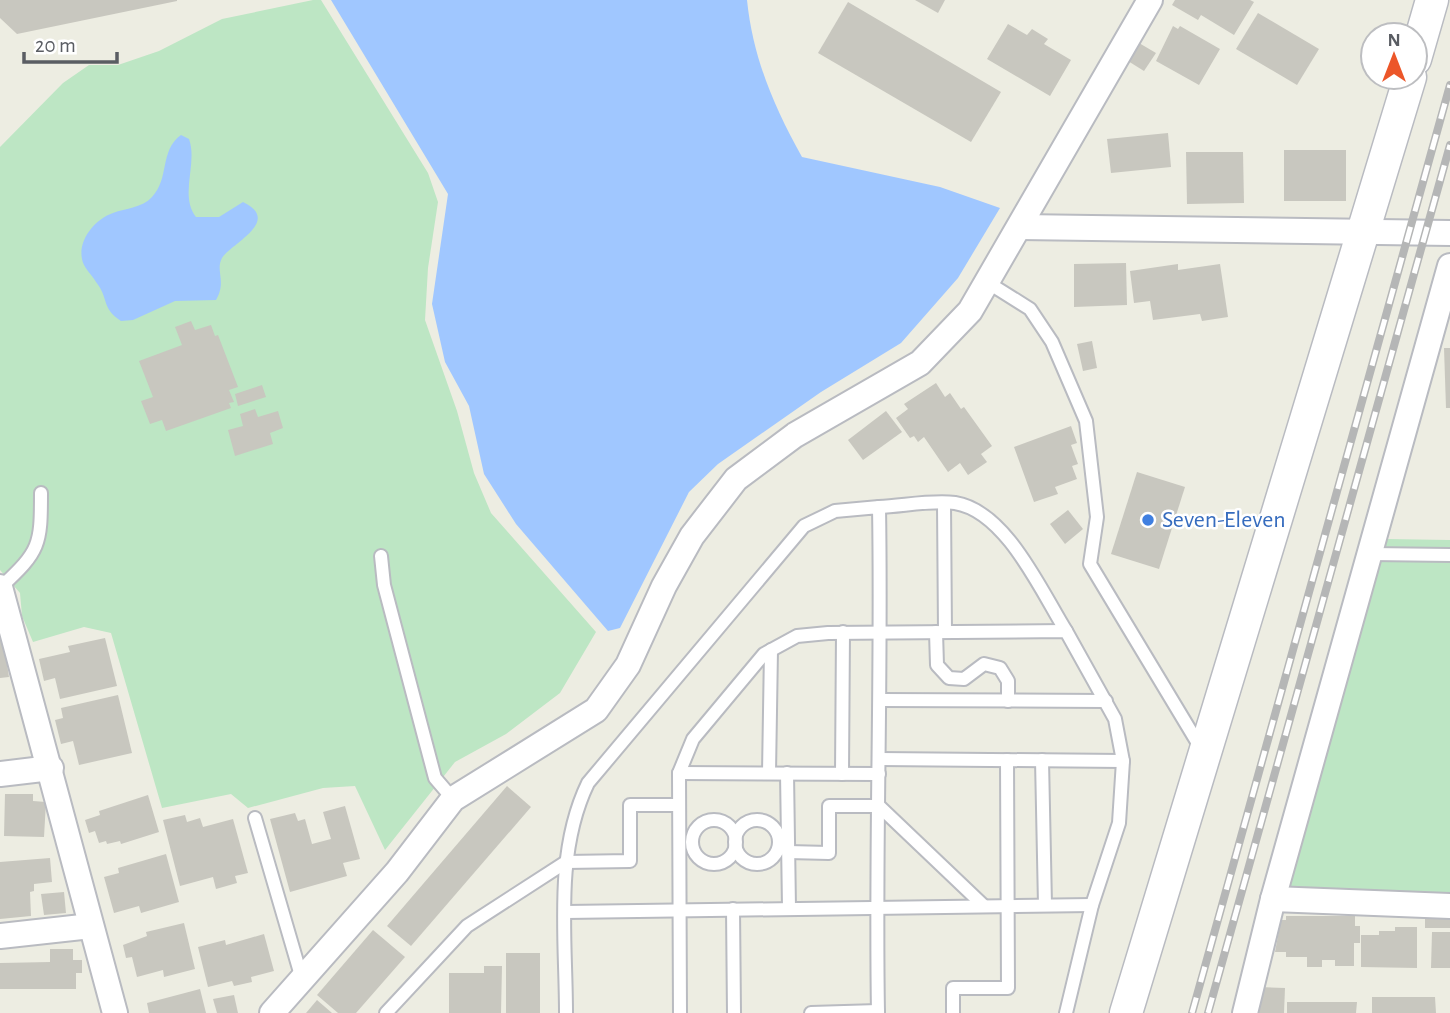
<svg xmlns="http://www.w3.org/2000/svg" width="1450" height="1013" font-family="'Alegreya Sans',sans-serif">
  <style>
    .green { fill: #bde6c4 }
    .water { fill: #a0c7ff }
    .building { fill: #c8c7bf }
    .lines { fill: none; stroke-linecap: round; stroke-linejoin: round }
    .service-casing { stroke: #b9bbc1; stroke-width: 16 }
    .minor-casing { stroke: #b9bbc1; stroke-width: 28 }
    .tertiary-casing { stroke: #b9bbc1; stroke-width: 35 }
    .service { stroke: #fff; stroke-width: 12 }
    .minor { stroke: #fff; stroke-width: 24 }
    .tertiary { stroke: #fff; stroke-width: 32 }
    .rail-casing { stroke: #b5b6b6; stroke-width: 8 }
    .rail { stroke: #fff; stroke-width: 5; stroke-dasharray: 16; stroke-linecap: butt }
    .shop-dot { fill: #3f7fe0; stroke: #fff; stroke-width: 2.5 }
    .labels { text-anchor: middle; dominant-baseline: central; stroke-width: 5; stroke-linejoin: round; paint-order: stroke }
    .shop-label { font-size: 24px; fill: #366cbe; stroke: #fff; text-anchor: start }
  </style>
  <rect width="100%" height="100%" fill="#edede2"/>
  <g class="green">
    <path d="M313,0H321L428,173L438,202L428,268L425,320L457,411L474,473L491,513L596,632L560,693L506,734L455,762L385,850L355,786L323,788L248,808L231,794L162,808L111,633L84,627L33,642L22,616L20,593L0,570V147L63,83L89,65H118L159,51L222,19Z"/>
    <path d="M1387,539L1450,540V895L1287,890Z"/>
  </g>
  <g class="water">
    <path d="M331,0H747C753,58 774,107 802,157L940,187L1000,208L958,278L901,343L821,392L718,464L689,492L620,628L608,631L516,524L484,474L469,406L445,362L432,304L448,194Z"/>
    <path d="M181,135L189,139C198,164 179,195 196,217H219L243,202C283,221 230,244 222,258C215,271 227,281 216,300L175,301L133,320L121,321C101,308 109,298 96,282C92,275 83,267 82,259C78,240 95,219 113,213C126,208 142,208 152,197C170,178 159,151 181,135Z"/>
  </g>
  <g class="building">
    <path d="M0,0H177V1L17,34L0,18Z"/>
    <path d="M915,0H945L938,13Z"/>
    <path d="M1175,0H1250L1254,2L1234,35L1201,15L1198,20L1172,5Z"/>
    <path d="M848,2L1001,92L971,142L818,53Z"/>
    <path d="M1258,13L1319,49L1297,85L1236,49Z"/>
    <path d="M1008,24L1027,35L1032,29L1048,39L1044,44L1071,60L1050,96L987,59Z"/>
    <path d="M1173,26L1178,29L1180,26L1220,49L1199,85L1156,61Z"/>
    <path d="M1139,43L1156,53L1144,71L1128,61Z"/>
    <path d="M1168,133L1171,167L1111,173L1107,139Z"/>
    <rect x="1284" y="150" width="62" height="51"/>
    <path d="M1186,152H1243L1244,203L1187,204Z"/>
    <path d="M1126,263L1127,305L1074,307V264Z"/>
    <path d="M1178,264V270L1220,264L1228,317L1202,321L1200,314L1153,320L1150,301L1134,303L1130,271Z"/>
    <path d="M191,321L195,330L211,325L215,336L218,335L238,387L229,390L234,402L229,403L231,408L166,431L162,420L150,424L141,401L153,397L139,361L182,345L175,327Z"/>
    <path d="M1092,341L1097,368L1083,371L1077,344Z"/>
    <path d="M1444,348H1450V408H1446Z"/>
    <path d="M936,383L945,397L950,393L961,409L964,407L992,446L981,454L987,462L968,475L960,463L948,472L924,437L918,442L914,436L910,438L896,418L908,409L904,404Z"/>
    <path d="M262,385L266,397L238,406L235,394Z"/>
    <path d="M255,409L258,417L278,411L283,428L270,433L273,444L235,456L228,430L243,426L240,414Z"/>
    <path d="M886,411L902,432L863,460L848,440Z"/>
    <path d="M1071,426L1077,443L1071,445L1078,464L1072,466L1077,479L1055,487L1058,494L1034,502L1014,447Z"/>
    <path d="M1137,472L1185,487L1159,569L1111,554Z"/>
    <path d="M1068,510L1083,529L1065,544L1050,524Z"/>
    <path d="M0,634H2L9,677L0,678Z"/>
    <path d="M105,638L117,686L60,699L55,678L44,681L39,659L70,652L68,646Z"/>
    <path d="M118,695L132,753L79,765L73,741L61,744L55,720L63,718L61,708Z"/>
    <path d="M507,786L531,807L411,946L387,926Z"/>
    <path d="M5,794H33V801L46,802L44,837L4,836Z"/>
    <path d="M148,795L159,832L121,844L120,841L107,844L106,841L99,843L95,831L89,833L85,820L100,815L99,811Z"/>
    <path d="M345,806L360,859L343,863L347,876L290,892L270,819L295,813L298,821L305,819L312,844L331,839L323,812Z"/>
    <path d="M185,815L187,822L200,818L203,827L233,819L248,873L235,876L237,883L216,889L213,877L180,886L163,820Z"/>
    <path d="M166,854L179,902L141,913L139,906L114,913L104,877L119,873L118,868Z"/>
    <path d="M50,858L52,882L34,884V891L30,892L31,916L0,919V862Z"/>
    <path d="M64,892L66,913L44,915L41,894Z"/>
    <rect x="1425" y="915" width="25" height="13"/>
    <path d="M1286,916H1355V926H1360V943H1354V966H1335V960H1322V967H1307V957H1286V952H1275L1281,920H1286Z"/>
    <path d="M184,923L195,969L164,977L163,970L137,977L132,957L126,958L123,945L147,936L146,932Z"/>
    <path d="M1395,927H1417V968L1361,967V935H1379V931H1395Z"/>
    <path d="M373,930L405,957L356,1013H338L317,995Z"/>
    <path d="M1432,932H1450V968H1431Z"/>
    <path d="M264,934L274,971L251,977L252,982L234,986L232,981L208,987L198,947L225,940L226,945Z"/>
    <path d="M50,949H73V960H82V973H76V989H0V963L50,962Z"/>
    <rect x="506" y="953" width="34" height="60"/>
    <path d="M484,966H502L501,1013H449V973H484Z"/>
    <path d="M1259,987L1285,988L1284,1013H1258Z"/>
    <path d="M200,989L206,1013H149L147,1003Z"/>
    <path d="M234,995L238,1013H217L213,999Z"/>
    <path d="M1372,997H1435L1436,1013H1372Z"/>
    <path d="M317,1000L332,1013H306Z"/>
    <path d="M1287,1002H1357L1356,1013H1287Z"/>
  </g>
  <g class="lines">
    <defs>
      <g id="service">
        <path d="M987,282L1030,309L1052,342L1086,421L1097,517L1090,564L1202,750"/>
        <path d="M944,504L945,632"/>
        <path d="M879,507C903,506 931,500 955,503C1006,511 1041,591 1066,631"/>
        <path d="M1371,554L1450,555"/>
        <path d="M381,556L384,585L435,778L453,799"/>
        <path d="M1,587C40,551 41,545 41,493"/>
        <path d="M936,632L937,665L949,678L964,679L984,664L1000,668L1008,681V701"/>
        <path d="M880,700L1106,701"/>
        <path d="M879,759L1123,761"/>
        <path d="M1042,760L1045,905"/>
        <path d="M679,773L879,774"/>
        <path d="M769,773L771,650"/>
        <path d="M787,773L789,908"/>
        <path d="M842,774L843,632"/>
        <path d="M255,818L302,979"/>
        <circle cx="714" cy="842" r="22"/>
        <circle cx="757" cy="842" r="22"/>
        <path d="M788,852L829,853V806H879L984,906"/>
        <path d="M733,909L734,1013"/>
        <path d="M566,912L1092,905"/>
        <path d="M386,1013L467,926L566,862L630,861V805H679"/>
        <path d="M566,1013C566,937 554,853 588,783L804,526L835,511L879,507C882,676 875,844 878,1013"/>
        <path d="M680,1013L679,773L693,739L764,654L797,636L828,633L1066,631L1115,719L1123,761L1119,823L1092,905L1066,1013"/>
        <path d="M811,1013L878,1011"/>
        <path d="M953,1013V988H1008L1007,760"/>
      </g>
      <g id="minor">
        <path d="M1020,227L1450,233"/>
        <path d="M0,587L115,1013"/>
        <path d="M0,774L51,768"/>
        <path d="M1273,899L1450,906"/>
        <path d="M0,936L91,926"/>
        <path d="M272,1013L397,872L453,799L596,710L628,665L664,586L692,536L736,479L795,435L920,363L970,311L1150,0"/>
        <path d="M1245,1013L1273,899L1450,266"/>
      </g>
      <g id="tertiary">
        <path d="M1415,59L1432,0"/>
        <path d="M1126,1013L1410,77"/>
      </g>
    </defs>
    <use href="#service" class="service-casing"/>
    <use href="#minor" class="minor-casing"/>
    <use href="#tertiary" class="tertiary-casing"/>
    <use href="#service" class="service"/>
    <use href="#minor" class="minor"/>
    <use href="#tertiary" class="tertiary"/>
    <defs>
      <g id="rail">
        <path d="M1192,1013L1450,85"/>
        <path d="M1208,1013L1450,145"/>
      </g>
    </defs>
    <use href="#rail" class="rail-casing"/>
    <use href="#rail" class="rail"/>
  </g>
  <circle class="shop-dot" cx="1148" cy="520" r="7"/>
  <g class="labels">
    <g class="shop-label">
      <text x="1162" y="520">Seven-Eleven</text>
    </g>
  </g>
  <g transform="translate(1394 56)"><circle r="33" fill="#ffffff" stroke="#bdbec1" stroke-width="2"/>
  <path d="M0-5L12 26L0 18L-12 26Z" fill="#ec5629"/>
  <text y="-10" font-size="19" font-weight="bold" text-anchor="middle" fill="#5a5d63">N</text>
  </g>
  <path d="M24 52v10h93v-10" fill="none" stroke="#5a5d63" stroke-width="3.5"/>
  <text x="35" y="52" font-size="21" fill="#5a5d63" stroke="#ffffff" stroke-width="5" paint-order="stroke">20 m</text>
</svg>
